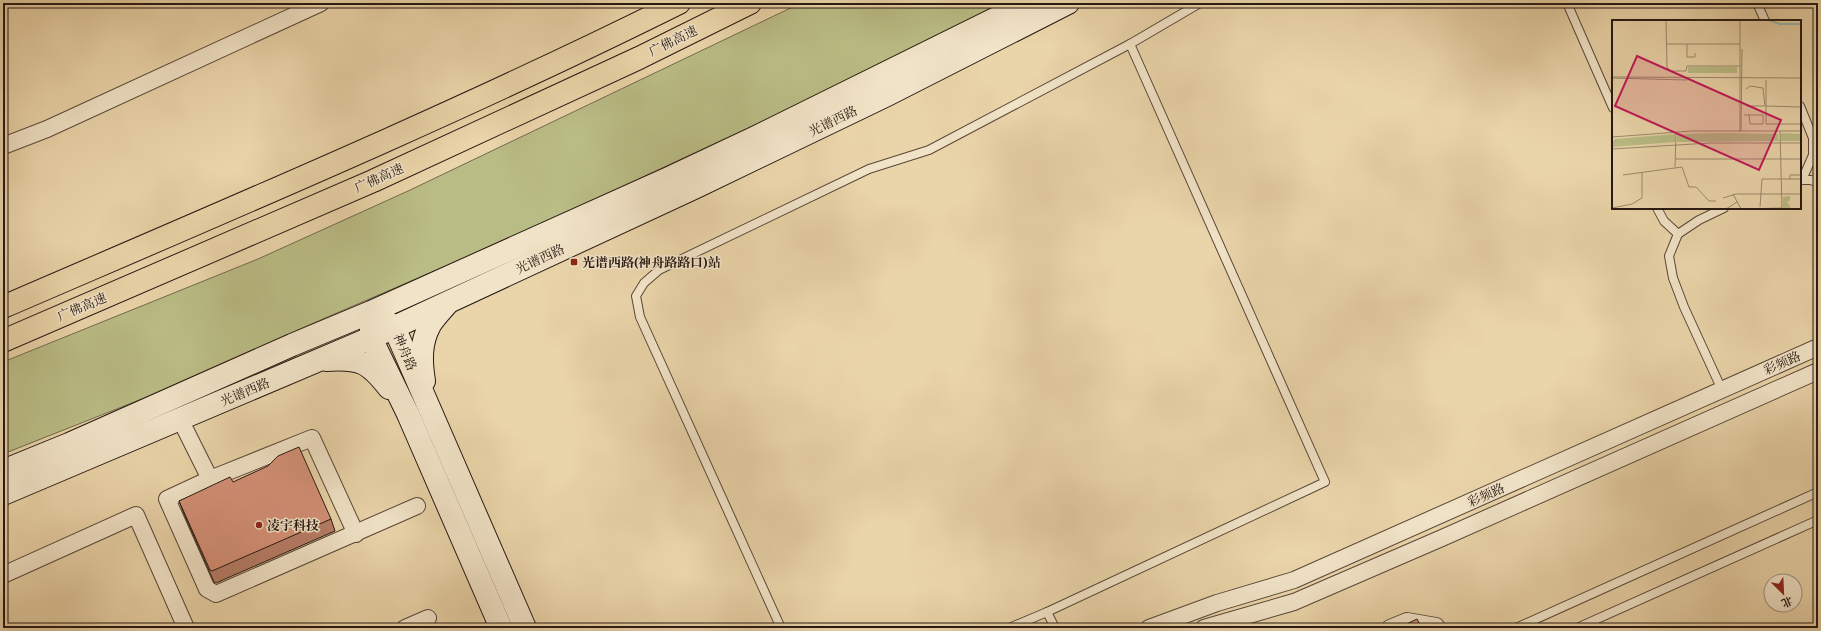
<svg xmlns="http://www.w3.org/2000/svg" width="1821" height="631" font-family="'Gentium Book Plus','Noto Serif SC',serif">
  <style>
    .green { fill: #babc85; stroke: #706a4c }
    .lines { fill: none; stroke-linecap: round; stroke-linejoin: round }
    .lane-casing { stroke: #584738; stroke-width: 10 }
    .street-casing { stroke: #584738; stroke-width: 18 }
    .secondary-casing { stroke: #271813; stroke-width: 24 }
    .highway-casing { stroke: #271813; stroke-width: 24 }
    .lane { stroke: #f1e3c7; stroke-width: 8 }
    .street { stroke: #f1e3c7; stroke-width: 16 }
    .secondary { stroke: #f1e3c7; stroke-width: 22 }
    .highway { stroke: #ead4a9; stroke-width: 22 }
    .wall { fill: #b77d67; stroke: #271813 }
    .building { fill: #d59178; stroke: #271813 }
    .poi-dot { fill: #8f2418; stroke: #f1e3c7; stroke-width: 1.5 }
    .labels { text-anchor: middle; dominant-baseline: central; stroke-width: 3; stroke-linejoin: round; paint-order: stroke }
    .street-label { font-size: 13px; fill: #271813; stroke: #f1e3c7 }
    .poi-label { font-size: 13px; font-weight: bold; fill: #271813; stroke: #f1e3c7; text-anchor: start }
    .inset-river { fill: none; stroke: #9ab7b0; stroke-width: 2 }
    .inset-road { fill: none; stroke: #9c896d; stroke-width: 1 }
    .view { fill: #c2185b; fill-opacity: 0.15; stroke: #c2185b; stroke-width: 2 }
    .inset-edge { fill: none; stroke: #271813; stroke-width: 2 }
  </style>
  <rect width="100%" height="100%" fill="#ead4a9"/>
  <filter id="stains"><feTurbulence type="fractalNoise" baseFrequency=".005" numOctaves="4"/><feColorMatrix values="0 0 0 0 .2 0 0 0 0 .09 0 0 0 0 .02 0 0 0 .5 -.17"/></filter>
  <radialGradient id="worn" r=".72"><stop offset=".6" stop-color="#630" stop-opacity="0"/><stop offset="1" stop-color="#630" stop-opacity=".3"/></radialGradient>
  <path class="green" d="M801,3H1002L844,83L534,228L309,325L152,395L3,454V362L258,259L408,191Z"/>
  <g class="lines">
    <defs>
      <g id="lane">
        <path d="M1567,3L1613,108"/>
        <path d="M1757,3L1765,21"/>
        <path d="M1800,106L1813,138V155L1802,180"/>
        <path d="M1800,180H1811L1818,183"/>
        <path d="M1657,208L1664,221L1678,234"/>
        <path d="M1722,390L1684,307L1673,278L1669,256L1678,234L1699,220L1724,208"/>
        <path d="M1047,612L1055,628"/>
        <path d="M781,628L640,317L636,296L644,283L659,270L869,169L929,150L1130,44L1200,3"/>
        <path d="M1009,628L1047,612L1325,482L1130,44"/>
        <path d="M1516,628L1818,492"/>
        <path d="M1577,628L1818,520"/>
      </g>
      <g id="street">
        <path d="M3,146L47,129L321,3"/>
        <path d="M180,419L210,479"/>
        <path d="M356,534L312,438L210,479L167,499L207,589L216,594L417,506"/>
        <path d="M3,575L136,515L186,628"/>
        <path d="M405,628L428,618"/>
        <path d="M1149,628L1217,603L1294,580L1818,347"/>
        <path d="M1204,628L1294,602L1442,538L1818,371"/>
        <path d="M1390,628L1407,621L1436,626L1437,628"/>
      </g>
      <g id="secondary">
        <path d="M383,319L394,327L525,628"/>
        <path d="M371,324V338L408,414L501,628"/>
        <path d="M326,360C360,358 368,361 389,388"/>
        <path d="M424,381C421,362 420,343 430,325C434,318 441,311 446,305"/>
        <path d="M3,471L69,444L292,345L371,312L669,178L754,138L1027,3"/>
        <path d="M3,494L371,338L696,187L887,95L1068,3"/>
      </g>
      <g id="highway">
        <path d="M3,307C230,209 458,113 679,3"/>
        <path d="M3,341L373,181L639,58L750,3"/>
      </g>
    </defs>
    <use href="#lane" class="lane-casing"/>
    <use href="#street" class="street-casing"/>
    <use href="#secondary" class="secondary-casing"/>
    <use href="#highway" class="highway-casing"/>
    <use href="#lane" class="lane"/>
    <use href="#street" class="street"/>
    <use href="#secondary" class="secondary"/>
    <use href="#highway" class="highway"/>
  </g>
  <path class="wall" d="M233,482L331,519L335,531L216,583L214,582L184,514L179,501Z"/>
  <g class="building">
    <path d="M299,447L331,519L212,571L210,570L179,501L230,477L233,482L268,466L278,456Z"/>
    <path d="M1417,619L1422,628H1398Z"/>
  </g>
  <g class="poi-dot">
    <rect x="570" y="258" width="8" height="8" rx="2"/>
    <circle cx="259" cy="525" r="4"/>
  </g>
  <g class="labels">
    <g class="street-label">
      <text transform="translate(673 41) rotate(-26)">广佛高速</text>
      <text transform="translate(833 121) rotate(-26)">光谱西路</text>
      <text transform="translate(379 178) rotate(-24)">广佛高速</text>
      <text transform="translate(540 259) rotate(-25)">光谱西路</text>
      <text transform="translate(82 307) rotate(-23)">广佛高速</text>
      <text transform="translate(405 352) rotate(67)">神舟路</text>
      <text transform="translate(1782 363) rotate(-24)">彩频路</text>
      <text transform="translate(245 392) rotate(-23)">光谱西路</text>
      <text transform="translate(1486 495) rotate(-24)">彩频路</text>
    </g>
    <g class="poi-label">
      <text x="582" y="262">光谱西路(神舟路路口)站</text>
      <text x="267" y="525">凌宇科技</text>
    </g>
  </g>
  <g transform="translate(1612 20)">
    <rect width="189" height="189" fill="#ead4a9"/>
    <path d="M76,47H125V53H76ZM113,113L166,114L167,121L65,122V114ZM169,113L189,114V121H169ZM63,114V122L0,127V122L3,119ZM178,176V181H175L179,189H171V177Z" fill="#babc85"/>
    <path class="inset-river" d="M157,0L168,4H189"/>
    <path class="inset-road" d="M54,0L55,47L58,51H74L75,46H128M128,0V112M55,24H128M75,24V37H83V33M0,57L189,58M0,58L75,60M154,60V104H189M134,69L138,66L151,68L153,86H135M154,86L189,87M132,95H151V104H138L137,95M129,111L130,29M0,117L80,111H189M0,129L98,123H189M64,139H189M63,147L64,113M11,155L70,147L77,167H84L97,181H104M178,159V155H189M121,174L129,189M111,178L124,174H189M148,187L150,159H189M0,188L20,184L30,178V153M114,189L125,182M136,189L170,188L168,111"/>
    <path class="view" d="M25,36L169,100L147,150L3,86Z"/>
    <rect width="189" height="189" class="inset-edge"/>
  </g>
  <rect width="1821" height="631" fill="none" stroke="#ead4a9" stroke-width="16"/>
  <rect x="4" y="4" width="1813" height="623" fill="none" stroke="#271813" stroke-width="2"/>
  <rect x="8" y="8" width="1805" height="615" fill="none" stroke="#271813"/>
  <g transform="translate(1783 593) rotate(156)"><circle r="19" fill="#f1e3c7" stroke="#a0927f"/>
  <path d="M0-3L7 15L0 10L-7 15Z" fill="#8f2418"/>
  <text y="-6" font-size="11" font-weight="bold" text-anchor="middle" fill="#271813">北</text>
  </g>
  <rect width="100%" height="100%" filter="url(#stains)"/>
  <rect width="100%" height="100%" fill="url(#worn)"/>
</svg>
